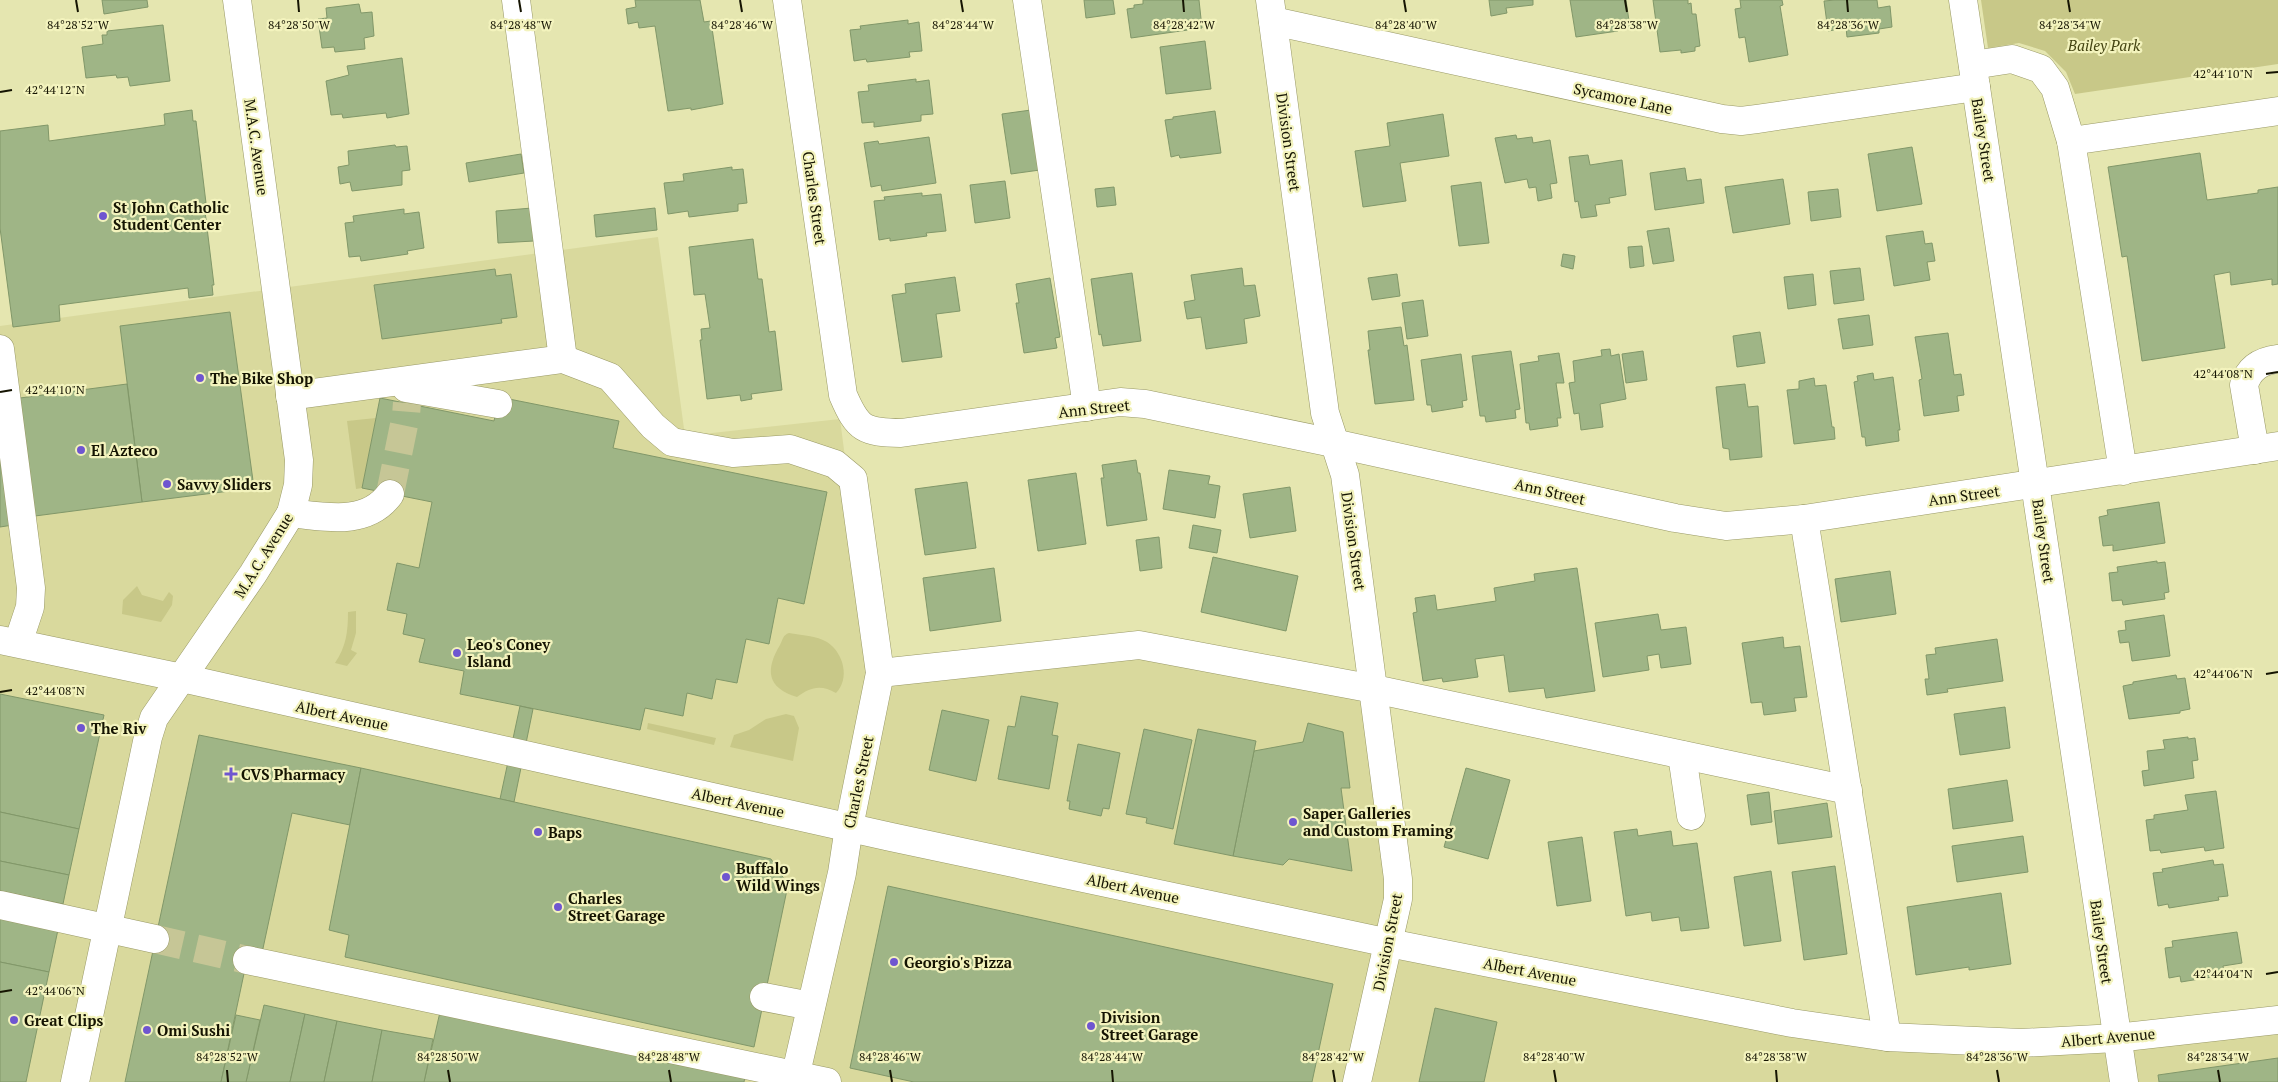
<svg xmlns="http://www.w3.org/2000/svg" width="2278" height="1082" font-family="'PT Serif',serif">
  <style>
    .built { fill: #d9d99d }
    .green { fill: #c8c888 }
    .building { fill: #9fb586; stroke: #819769 }
    .lines { fill: none; stroke-linecap: round; stroke-linejoin: round }
    .minor-tunnel { stroke: #c6c696; stroke-width: 28; stroke-dasharray: 28 14; stroke-linecap: butt }
    .minor-casing { stroke: #996; stroke-width: 29 }
    .minor { stroke: #fff; stroke-width: 28 }
    .ticks { fill: none; stroke: #151402; stroke-width: 2 }
    .poi-dot { fill: #6f56d0; stroke: #f3f3bd; stroke-width: 2 }
    .labels { text-anchor: middle; dominant-baseline: central; stroke-width: 4.5; stroke-linejoin: round; paint-order: stroke }
    .park-label { font-size: 15px; font-style: italic; fill: #444412; stroke: #f3f3bd }
    .street-label { font-size: 15px; fill: #151402; stroke: #f3f3bd }
    .poi-label { font-size: 15px; font-weight: bold; fill: #151402; stroke: #f3f3bd; text-anchor: start }
    .ticks-label { font-size: 12px; text-anchor: middle; fill: #151402; stroke: #f3f3bd; stroke-width: 4.5; stroke-linejoin: round; paint-order: stroke }
  </style>
  <rect width="100%" height="100%" fill="#e5e6b0"/>
  <path class="built" d="M658,237L685,436L840,419L874,681L1139,647L1371,693L1405,950L1887,1040L2278,1024V1082H0V326Z"/>
  <g class="green">
    <path d="M1981,0H2278V64L2075,94L2066,72L2045,51L2019,43L1988,48Z"/>
    <path d="M376,418L362,488L356,489L347,421Z"/>
    <path d="M137,586L142,595L163,601L169,592L173,596L172,605L161,622L122,614L123,600Z"/>
    <path d="M356,611V633L351,650L357,653L347,666L335,663C346,647 348,632 348,612Z"/>
    <path d="M789,633C801,635 817,636 827,642C844,653 850,679 836,693C821,684 810,687 797,697C767,688 765,670 780,645C783,639 783,635 789,633Z"/>
    <path d="M786,714L794,716L799,728L793,761L730,747L734,735L749,730L766,719Z"/>
    <path d="M648,723L716,738L714,745L647,729Z"/>
  </g>
  <g class="building">
    <path d="M102,0H147L148,7L104,14Z"/>
    <path d="M635,0H700L704,22L711,21L723,104L691,110V108L668,111L655,26L639,28L638,22L628,24L626,9L636,7Z"/>
    <path d="M1084,0H1113L1115,14L1086,18Z"/>
    <path d="M1143,0H1199L1202,28L1131,38L1127,9L1134,8V5L1143,4Z"/>
    <path d="M1489,0H1533V5L1506,8L1507,13L1491,16Z"/>
    <path d="M1570,0H1626L1630,28L1618,29V31L1576,37Z"/>
    <path d="M1653,0H1688V4L1691,3L1692,14H1696L1700,46L1695,47V51L1681,53V50L1660,52Z"/>
    <path d="M1740,0H1782L1783,5L1780,6L1788,55L1749,62L1745,37L1739,38L1735,9L1741,8Z"/>
    <path d="M1835,0H1877L1878,8L1890,6L1892,27L1879,29V33L1847,37L1846,28L1828,31L1824,1Z"/>
    <path d="M359,4L361,13L372,12L374,36L364,38L365,49L335,52L334,47L322,48L318,19L327,18L326,8Z"/>
    <path d="M908,20V24L919,22L922,51L909,52L910,57L867,62L866,59L854,61L850,30L861,29L860,26Z"/>
    <path d="M163,25L170,81L130,86L128,77L117,78L116,75L86,78L82,47L103,44L102,35H107V31Z"/>
    <path d="M1205,41L1211,89L1166,94L1160,47Z"/>
    <path d="M402,58L409,114L387,118L386,113L343,118L342,114L331,115L326,81L349,75L347,66Z"/>
    <path d="M916,79V82L929,80L933,114L921,115V121L874,127V122L862,123L858,92L869,91L868,85Z"/>
    <path d="M192,110L193,121H196L206,203H204L214,285H212L213,295L189,298L188,288L59,305L60,321L13,327L0,228V131L48,125L49,141L165,125L164,114Z"/>
    <path d="M1031,110L1040,170L1011,174L1002,114Z"/>
    <path d="M1215,111L1221,153L1180,158L1179,155L1171,157L1165,120L1173,119V117Z"/>
    <path d="M1443,114L1449,156L1400,163L1406,201L1363,207L1355,151L1390,146L1387,123Z"/>
    <path d="M1516,135L1517,139L1532,137L1533,143L1550,140L1557,183L1550,184L1552,198L1538,201L1536,187L1529,188L1527,179L1505,183L1495,138Z"/>
    <path d="M929,137L936,183L882,191L881,185L871,187L864,143L878,141L879,144Z"/>
    <path d="M395,145L396,147L407,146L410,170L402,171V185L352,191L350,182L340,184L338,167L349,165L348,151Z"/>
    <path d="M1912,147L1922,204L1877,211L1868,154Z"/>
    <path d="M2200,153L2207,200L2258,193V190L2278,187V284L2272,285V279L2231,285L2230,272L2214,275L2225,348L2142,361L2127,256L2122,257L2108,167Z"/>
    <path d="M521,154L524,173L469,182L466,163Z"/>
    <path d="M1588,155L1590,165L1622,160L1626,195L1609,198L1610,203L1595,205L1597,216L1581,218L1578,201L1575,202L1569,157Z"/>
    <path d="M732,167V170L743,169L747,203L738,204V211L689,217L688,211L668,214L664,183L684,181L683,174Z"/>
    <path d="M1685,168L1687,181L1701,179L1704,203L1655,210L1650,173Z"/>
    <path d="M1783,179L1790,224L1733,233L1725,187Z"/>
    <path d="M1005,181L1010,218L975,223L970,185Z"/>
    <path d="M1481,182L1489,243L1459,246L1451,186Z"/>
    <path d="M1114,187L1116,205L1097,207L1095,189Z"/>
    <path d="M1838,189L1841,217L1811,221L1808,192Z"/>
    <path d="M922,193V196L941,194L946,231L926,233L927,236L890,241V238L879,240L874,201L885,200L884,197Z"/>
    <path d="M532,208L534,241L498,243L496,211Z"/>
    <path d="M655,208L657,230L596,237L594,215Z"/>
    <path d="M404,209V214L419,212L424,248L407,251L408,254L361,261L360,256L349,257L345,223L354,222L353,216Z"/>
    <path d="M1669,228L1674,261L1653,264L1647,231Z"/>
    <path d="M1923,231L1925,244L1932,243L1935,261L1927,262L1930,280L1894,286L1886,236Z"/>
    <path d="M753,239L758,279H762L769,332L775,331L782,390L751,394L752,399L741,401L740,395L707,399L700,340H702L701,329L710,328L705,294L694,295L689,247Z"/>
    <path d="M1642,246L1644,266L1630,268L1628,247Z"/>
    <path d="M1563,254L1575,256L1573,269L1561,266Z"/>
    <path d="M1242,268L1244,286L1255,285L1260,316L1244,319L1247,343L1206,349L1201,317L1187,319L1184,302L1195,300L1191,275Z"/>
    <path d="M1860,268L1864,300L1834,304L1830,271Z"/>
    <path d="M495,269L496,276L511,274L517,317L501,319L502,323L382,339L374,285Z"/>
    <path d="M1132,273L1141,341L1103,346L1101,334L1099,335L1091,279Z"/>
    <path d="M1397,274L1400,296L1372,300L1368,278Z"/>
    <path d="M1813,274L1816,305L1788,309L1784,277Z"/>
    <path d="M955,277L960,311L936,314L942,357L902,362L892,295L906,293L905,284Z"/>
    <path d="M1050,278L1060,337L1055,338L1057,348L1024,353L1016,303H1019L1016,284Z"/>
    <path d="M1423,300L1428,336L1407,339L1402,303Z"/>
    <path d="M230,312L254,488L142,502L120,326Z"/>
    <path d="M1869,315L1873,345L1843,349L1838,319Z"/>
    <path d="M1401,327L1404,346L1407,345L1414,400L1375,404L1368,350H1370L1368,331Z"/>
    <path d="M1760,332L1765,363L1737,367L1733,336Z"/>
    <path d="M1948,333L1954,375L1961,374L1964,395L1957,396L1959,411L1924,416L1919,380L1922,379L1915,337Z"/>
    <path d="M1610,349L1611,356L1619,354L1626,399L1600,404L1603,427L1581,430L1579,413L1574,414L1569,383L1575,382L1573,361L1602,356L1601,350Z"/>
    <path d="M1511,351L1520,409L1515,410L1516,418L1486,422L1485,416H1480L1472,356Z"/>
    <path d="M1643,351L1647,380L1626,383L1622,354Z"/>
    <path d="M1559,353L1564,383H1556L1561,418H1557L1558,426L1530,430L1529,423H1526L1520,364L1539,361L1538,356Z"/>
    <path d="M1461,354L1467,400L1462,401L1463,407L1432,412L1431,405H1427L1421,360Z"/>
    <path d="M1873,373L1874,380L1893,377L1900,430H1898L1899,441L1866,446L1865,437H1862L1854,382L1858,381L1857,376Z"/>
    <path d="M1814,378L1815,386L1826,385L1832,427H1834L1835,439L1794,444L1787,390L1799,389V381Z"/>
    <path d="M127,384L142,502L35,516L20,398Z"/>
    <path d="M1745,384L1748,407L1758,406L1762,457L1730,460L1729,449L1723,448L1716,387Z"/>
    <path d="M499,397L619,421L613,448L827,492L804,604L778,598L769,644L746,639L737,683L716,679L712,699L687,693L683,716L645,708L640,730L460,694L464,671L419,662L425,639L403,634L407,614L387,610L397,563L419,568L432,502L362,488L380,398L494,421Z"/>
    <path d="M0,434L13,525L0,527Z"/>
    <path d="M1136,460L1138,473H1140L1147,520L1107,526L1101,478H1104L1102,465Z"/>
    <path d="M1169,470L1210,476L1208,484L1220,486L1215,518L1163,509Z"/>
    <path d="M1076,473L1086,544L1038,551L1028,480Z"/>
    <path d="M967,482L976,548L925,555L915,489Z"/>
    <path d="M1290,487L1296,531L1250,538L1243,494Z"/>
    <path d="M2159,502L2165,543L2113,551V545L2103,546L2099,517L2108,515L2107,510Z"/>
    <path d="M1193,525L1221,530L1217,553L1189,548Z"/>
    <path d="M1159,537L1162,568L1140,571L1136,540Z"/>
    <path d="M1213,557L1298,576L1286,631L1201,612Z"/>
    <path d="M2157,561V563L2165,562L2169,592L2164,593L2165,599L2123,605L2122,600L2112,601L2109,573L2118,572L2117,567Z"/>
    <path d="M994,568L1001,621L930,631L923,578Z"/>
    <path d="M1577,568L1595,691L1546,698L1544,688L1509,692L1504,655L1475,659L1478,677L1443,682L1442,678L1423,681L1413,613L1417,612L1415,598L1435,595L1437,610L1496,601L1494,588L1535,581L1534,574Z"/>
    <path d="M1890,571L1896,614L1841,622L1835,579Z"/>
    <path d="M1658,614L1661,630L1686,627L1691,664L1661,668L1659,654L1647,656L1649,670L1603,677L1595,623Z"/>
    <path d="M2164,615L2170,656L2132,661L2129,642L2120,643L2118,631L2126,630L2125,621Z"/>
    <path d="M1783,637L1784,648L1800,646L1807,697L1794,698L1796,711L1764,715L1762,702L1751,703L1742,643Z"/>
    <path d="M1997,639L2003,681L1947,689L1948,692L1927,695L1925,679H1929L1926,655L1936,654L1935,648Z"/>
    <path d="M2176,675L2177,679L2185,678L2190,709L2180,711V713L2129,719L2123,686L2133,684V682Z"/>
    <path d="M0,694L104,715L79,829L0,812Z"/>
    <path d="M1021,696L1058,703L1052,735L1058,736L1049,789L998,779L1008,726L1015,727Z"/>
    <path d="M520,706L533,709L514,802L500,799Z"/>
    <path d="M2005,707L2010,748L1960,755L1954,714Z"/>
    <path d="M942,710L989,720L976,781L929,770Z"/>
    <path d="M1308,723L1343,732L1350,788H1341L1352,871L1289,859L1283,865L1233,856L1254,751L1303,742Z"/>
    <path d="M1144,729L1192,740L1173,829L1146,823L1147,818L1126,814Z"/>
    <path d="M1198,729L1256,741L1233,856L1174,844Z"/>
    <path d="M199,735L361,768L350,825L292,813L262,953L249,950L221,1082H125Z"/>
    <path d="M2188,737V739L2195,738L2198,760L2192,761L2194,778L2144,786L2142,771L2149,770L2147,751L2165,749L2163,740Z"/>
    <path d="M1078,744L1120,753L1109,809L1103,808L1101,816L1069,809L1070,801H1067Z"/>
    <path d="M361,768L771,859L788,885L754,1047L345,957L349,935L329,930Z"/>
    <path d="M1466,768L1510,780L1488,859L1444,847Z"/>
    <path d="M2007,780L2013,821L1953,829L1948,789Z"/>
    <path d="M2216,791L2224,848L2205,851L2204,847L2161,853L2160,850L2150,851L2146,820L2154,819V815L2188,810L2185,795Z"/>
    <path d="M1769,792L1772,822L1751,825L1747,795Z"/>
    <path d="M1827,803L1832,837L1778,844L1774,811Z"/>
    <path d="M0,812L79,829L69,875L0,861Z"/>
    <path d="M1637,829L1638,836L1671,831L1673,846L1697,843L1709,928L1681,931L1679,917L1652,921L1651,912L1626,916L1614,832Z"/>
    <path d="M2023,836L2028,872L1957,882L1952,846Z"/>
    <path d="M1582,837L1591,901L1557,906L1548,842Z"/>
    <path d="M2213,860L2214,865L2223,864L2228,896L2218,897L2219,900L2169,908L2168,904L2158,906L2153,873L2163,872L2162,869Z"/>
    <path d="M0,861L69,875L63,904L0,891Z"/>
    <path d="M1835,866L1847,954L1804,960L1792,872Z"/>
    <path d="M1771,871L1781,941L1744,946L1734,877Z"/>
    <path d="M888,886L1333,984L1312,1082H914L850,1068Z"/>
    <path d="M2001,893L2011,964L1969,970V967L1916,975L1907,907Z"/>
    <path d="M0,913L59,925L49,972L0,962Z"/>
    <path d="M2237,932L2242,963L2223,966L2224,975L2181,982L2180,976L2169,978L2165,948L2173,947L2172,941Z"/>
    <path d="M0,962L49,972L26,1082H0Z"/>
    <path d="M264,1005L305,1014L290,1082H246Z"/>
    <path d="M1435,1008L1497,1022L1484,1082H1419Z"/>
    <path d="M440,1012L745,1077L744,1082H424Z"/>
    <path d="M305,1014L337,1021L324,1082H290Z"/>
    <path d="M236,1015L260,1020L246,1082H221Z"/>
    <path d="M337,1021L382,1030L372,1082H324Z"/>
    <path d="M382,1030L433,1039L424,1082H372Z"/>
    <path d="M2278,1058V1082H2159L2158,1075Z"/>
  </g>
  <g class="lines">
    <g class="minor-tunnel">
      <path d="M390,494L406,415L407,403"/>
      <path d="M155,939L247,960"/>
    </g>
    <defs>
      <g id="minor">
        <path d="M516,0L563,359"/>
        <path d="M787,0L843,395C858,430 864,432 901,433L1120,402L1145,404L1333,443L1675,518L1726,526L1804,519L2278,446"/>
        <path d="M1027,0L1087,407"/>
        <path d="M1270,0L1325,413L1345,475L1398,879V899L1357,1082"/>
        <path d="M1963,0L2124,1082"/>
        <path d="M1273,21L1722,119L1741,121L1757,119L1976,87"/>
        <path d="M1973,65L2012,59L2041,69L2055,88L2071,141"/>
        <path d="M0,349L31,588L30,607L18,643"/>
        <path d="M406,388L498,404"/>
        <path d="M290,396L563,359L610,377L653,426L672,442L733,453L790,449L835,464L853,479L880,673L849,827L842,873L794,1082"/>
        <path d="M2255,450L2244,385C2249,368 2261,361 2278,359"/>
        <path d="M2123,471L2071,141L2278,111"/>
        <path d="M291,513C326,517 367,526 390,494"/>
        <path d="M1804,519L1887,1037"/>
        <path d="M0,640L182,678L891,837L1389,943L1792,1023L1887,1037L2021,1043L2116,1038L2278,1020"/>
        <path d="M880,673L1139,645L1374,689L1848,790"/>
        <path d="M1682,755L1691,816"/>
        <path d="M0,905L155,939"/>
        <path d="M247,960L827,1082"/>
        <path d="M764,997L811,1006"/>
        <path d="M75,1082L148,737L154,718L253,574L291,513L298,485L299,460L237,0"/>
      </g>
    </defs>
    <use href="#minor" class="minor-casing"/>
    <use href="#minor" class="minor"/>
  </g>
  <path class="ticks" d="M76,0L78,12M298,0L299,12M519,0L521,12M740,0L742,12M961,0L963,12M1183,0L1184,12M1404,0L1406,12M1625,0L1627,12M1847,0L1848,12M2068,0L2070,12M2266,73L2278,72M0,92L12,90M2266,374L2278,372M0,392L12,390M2266,674L2278,672M0,692L12,690M2266,974L2278,972M0,992L12,990M227,1070L228,1082M448,1070L450,1082M669,1070L671,1082M890,1070L892,1082M1112,1070L1113,1082M1333,1070L1335,1082M1554,1070L1556,1082M1776,1070L1777,1082M1997,1070L1999,1082M2218,1070L2220,1082"/>
  <g class="poi-dot">
    <circle cx="103" cy="216" r="5"/>
    <circle cx="200" cy="378" r="5"/>
    <circle cx="81" cy="450" r="5"/>
    <circle cx="167" cy="484" r="5"/>
    <circle cx="457" cy="653" r="5"/>
    <circle cx="81" cy="728" r="5"/>
    <path d="M228.5 766.5h5v5h5v5h-5v5h-5v-5h-5v-5h5z"/>
    <circle cx="1293" cy="822" r="5"/>
    <circle cx="538" cy="832" r="5"/>
    <circle cx="726" cy="877" r="5"/>
    <circle cx="558" cy="907" r="5"/>
    <circle cx="894" cy="962" r="5"/>
    <circle cx="14" cy="1020" r="5"/>
    <circle cx="1091" cy="1026" r="5"/>
    <circle cx="147" cy="1030" r="5"/>
  </g>
  <g class="labels">
    <g class="park-label">
      <text x="2104" y="45">Bailey Park</text>
    </g>
    <g class="street-label">
      <text transform="translate(1623 98) rotate(12)">Sycamore Lane</text>
      <text transform="translate(1984 140) rotate(81)">Bailey Street</text>
      <text transform="translate(1289 142) rotate(82)">Division Street</text>
      <text transform="translate(257 147) rotate(82)">M.A.C. Avenue</text>
      <text transform="translate(815 198) rotate(82)">Charles Street</text>
      <text transform="translate(1094 408) rotate(-6)">Ann Street</text>
      <text transform="translate(1550 491) rotate(13)">Ann Street</text>
      <text transform="translate(1964 495) rotate(-8)">Ann Street</text>
      <text transform="translate(1354 541) rotate(82)">Division Street</text>
      <text transform="translate(2044 541) rotate(82)">Bailey Street</text>
      <text transform="translate(263 555) rotate(-58)">M.A.C. Avenue</text>
      <text transform="translate(342 715) rotate(12)">Albert Avenue</text>
      <text transform="translate(858 782) rotate(-78)">Charles Street</text>
      <text transform="translate(738 802) rotate(12)">Albert Avenue</text>
      <text transform="translate(1133 888) rotate(12)">Albert Avenue</text>
      <text transform="translate(1387 942) rotate(-79)">Division Street</text>
      <text transform="translate(2102 942) rotate(82)">Bailey Street</text>
      <text transform="translate(1530 971) rotate(11)">Albert Avenue</text>
      <text transform="translate(2108 1037) rotate(-5)">Albert Avenue</text>
    </g>
    <g class="poi-label">
      <text x="113" y="207">St John Catholic<tspan x="113" dy="17">Student Center</tspan></text>
      <text x="210" y="378">The Bike Shop</text>
      <text x="91" y="450">El Azteco</text>
      <text x="177" y="484">Savvy Sliders</text>
      <text x="467" y="644">Leo's Coney<tspan x="467" dy="17">Island</tspan></text>
      <text x="91" y="728">The Riv</text>
      <text x="241" y="774">CVS Pharmacy</text>
      <text x="1303" y="813">Saper Galleries<tspan x="1303" dy="17">and Custom Framing</tspan></text>
      <text x="548" y="832">Baps</text>
      <text x="736" y="868">Buffalo<tspan x="736" dy="17">Wild Wings</tspan></text>
      <text x="568" y="898">Charles<tspan x="568" dy="17">Street Garage</tspan></text>
      <text x="904" y="962">Georgio's Pizza</text>
      <text x="1101" y="1017">Division<tspan x="1101" dy="17">Street Garage</tspan></text>
      <text x="24" y="1020">Great Clips</text>
      <text x="157" y="1030">Omi Sushi</text>
    </g>
  </g>
  <g class="ticks-label">
    <text x="78" y="29">84°28'52"W</text>
    <text x="299" y="29">84°28'50"W</text>
    <text x="521" y="29">84°28'48"W</text>
    <text x="742" y="29">84°28'46"W</text>
    <text x="963" y="29">84°28'44"W</text>
    <text x="1184" y="29">84°28'42"W</text>
    <text x="1406" y="29">84°28'40"W</text>
    <text x="1627" y="29">84°28'38"W</text>
    <text x="1848" y="29">84°28'36"W</text>
    <text x="2070" y="29">84°28'34"W</text>
    <text x="2223" y="78">42°44'10"N</text>
    <text x="55" y="94">42°44'12"N</text>
    <text x="2223" y="378">42°44'08"N</text>
    <text x="55" y="394">42°44'10"N</text>
    <text x="2223" y="678">42°44'06"N</text>
    <text x="55" y="695">42°44'08"N</text>
    <text x="2223" y="978">42°44'04"N</text>
    <text x="55" y="995">42°44'06"N</text>
    <text x="227" y="1061">84°28'52"W</text>
    <text x="448" y="1061">84°28'50"W</text>
    <text x="669" y="1061">84°28'48"W</text>
    <text x="890" y="1061">84°28'46"W</text>
    <text x="1112" y="1061">84°28'44"W</text>
    <text x="1333" y="1061">84°28'42"W</text>
    <text x="1554" y="1061">84°28'40"W</text>
    <text x="1776" y="1061">84°28'38"W</text>
    <text x="1997" y="1061">84°28'36"W</text>
    <text x="2218" y="1061">84°28'34"W</text>
  </g>
</svg>
